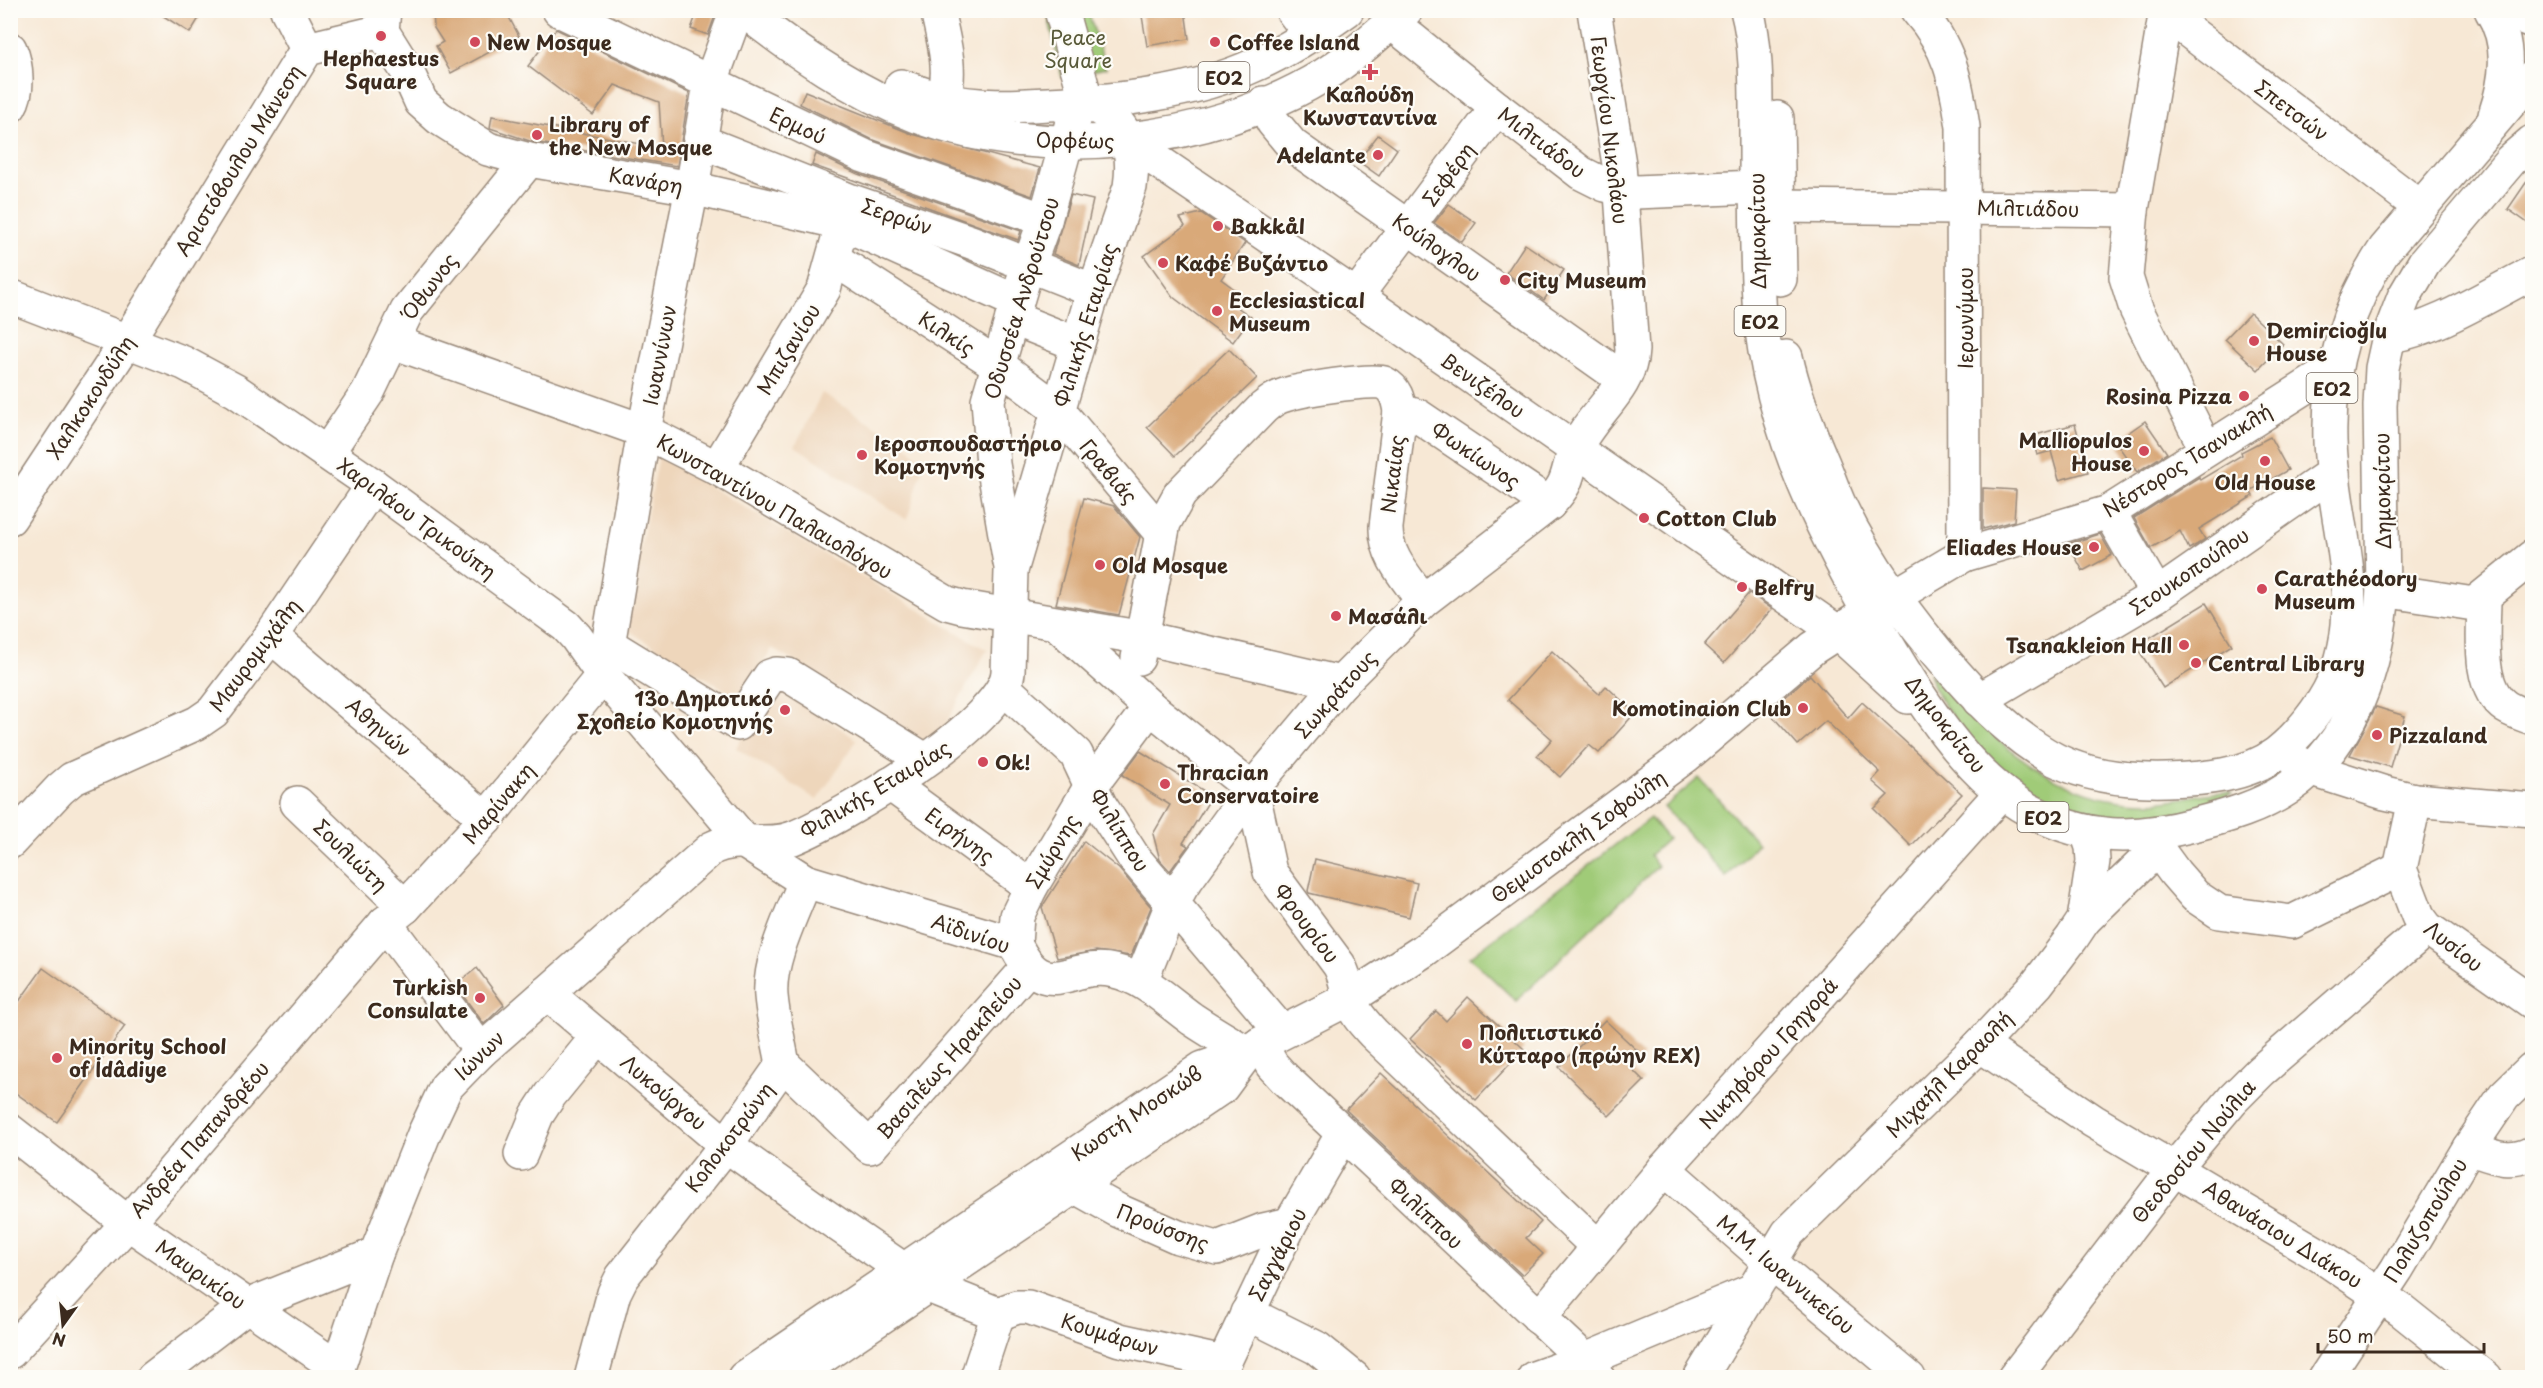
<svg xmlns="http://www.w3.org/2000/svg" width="2543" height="1388" font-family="'Playpen Sans',sans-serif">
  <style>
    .built { fill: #eed6bb }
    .green { fill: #a0cb78; stroke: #6e7a4b; stroke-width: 1.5 }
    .building { fill: #d9a979 }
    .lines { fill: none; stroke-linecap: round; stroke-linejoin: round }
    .minor-casing { stroke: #99897a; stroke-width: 36 }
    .major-casing { stroke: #99897a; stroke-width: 36 }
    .minor { stroke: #fff; stroke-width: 33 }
    .major { stroke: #fff; stroke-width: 33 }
    .poi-dot { fill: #d1495b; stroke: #fdfcf7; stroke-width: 2 }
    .labels { text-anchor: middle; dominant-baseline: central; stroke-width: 4.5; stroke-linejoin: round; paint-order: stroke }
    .shield { fill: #fdfcf7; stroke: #75695f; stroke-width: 1.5 }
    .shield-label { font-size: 18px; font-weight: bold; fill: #3b2a1e }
    .park-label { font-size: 20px; fill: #595a39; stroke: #fdfcf7 }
    .poi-label { font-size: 20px; font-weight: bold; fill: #3b2a1e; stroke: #fdfcf7; text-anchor: start }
    .street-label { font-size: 20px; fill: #3b2a1e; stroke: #fdfcf7 }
  </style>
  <rect width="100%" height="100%" fill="#fdfcf7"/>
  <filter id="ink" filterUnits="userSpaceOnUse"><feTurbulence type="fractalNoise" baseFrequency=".0167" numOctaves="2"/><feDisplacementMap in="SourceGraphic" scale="12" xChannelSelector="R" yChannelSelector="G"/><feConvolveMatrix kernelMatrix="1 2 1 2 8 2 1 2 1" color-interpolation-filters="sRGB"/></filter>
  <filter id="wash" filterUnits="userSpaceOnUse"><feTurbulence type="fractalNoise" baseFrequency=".008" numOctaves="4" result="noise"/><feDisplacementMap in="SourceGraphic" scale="24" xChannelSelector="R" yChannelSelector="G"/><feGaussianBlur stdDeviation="1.35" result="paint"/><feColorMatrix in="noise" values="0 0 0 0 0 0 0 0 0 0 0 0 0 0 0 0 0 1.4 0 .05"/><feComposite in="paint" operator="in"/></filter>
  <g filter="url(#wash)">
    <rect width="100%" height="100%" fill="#f7e8d5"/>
    <g class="built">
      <path d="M822,393L906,445L924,464L907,520L795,446Z"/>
      <path d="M659,457L987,650L933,746L772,648L742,700L624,628Z"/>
      <path d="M771,680L857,740L817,800L736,748Z"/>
    </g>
    <g class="green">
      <path d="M1047,11H1088L1106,68L1062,77Z"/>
      <path d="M1929,673C1991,736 2052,802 2148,802C2176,802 2202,792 2230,792L2232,794C2211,803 2186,816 2163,818C2087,826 2024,797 1974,742C1956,722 1936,699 1929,673Z"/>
      <path d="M1699,778L1758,843L1726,877L1664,807Z"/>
      <path d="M1650,818L1668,839L1650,855L1658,866L1516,1001L1470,957Z"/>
    </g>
    <g id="blocks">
      <g class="building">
        <path d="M154,10H204L190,33Z"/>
        <path d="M433,10H505L519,36L451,73L436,46L443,42L434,28Z"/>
        <path d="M698,10L715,16L708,35L691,29Z"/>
        <path d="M1141,10H1185L1189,39L1147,46Z"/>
        <path d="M556,29L689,93L677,166L533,142L490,128L492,116L662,148L659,102L615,85L593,115L528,66Z"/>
        <path d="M805,91L912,134L1040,168L1032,196L871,139L800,104Z"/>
        <path d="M1378,135L1397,149L1379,176L1358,161Z"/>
        <path d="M816,154L858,174L1021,231L1018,240L812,165Z"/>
        <path d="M2532,174V226L2508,209Z"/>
        <path d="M1071,195L1093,200L1079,265L1053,254Z"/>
        <path d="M1449,204L1476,223L1462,242L1434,223Z"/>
        <path d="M1201,213L1245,243L1221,279L1241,294L1233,304L1251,317L1233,342L1173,297L1144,256L1185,226L1180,218Z"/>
        <path d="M1525,244L1564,270L1544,300L1506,273Z"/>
        <path d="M2250,313L2283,344L2258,370L2225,339Z"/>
        <path d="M1229,349L1257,378L1175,456L1147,427Z"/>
        <path d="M2145,421L2167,453L2137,472L2119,447L2131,438L2128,433Z"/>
        <path d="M2075,424L2088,472L2059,480L2051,451L2037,455L2032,436Z"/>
        <path d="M2270,437L2288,470L2250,491L2253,496L2199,529L2205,539L2196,545L2189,549L2180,531L2151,548L2134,518L2199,477L2200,480L2242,455L2241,452Z"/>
        <path d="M1983,488L2016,490L2014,521L1983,529Z"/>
        <path d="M1084,498L1114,506L1140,537L1119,615L1056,604Z"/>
        <path d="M2100,534L2112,555L2083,571L2068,544Z"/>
        <path d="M1749,593L1772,609L1724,663L1704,645Z"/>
        <path d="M2206,603L2232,645L2163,688L2136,646Z"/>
        <path d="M1552,651L1599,694L1606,686L1635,713L1599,753L1589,745L1560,777L1537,756L1552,739L1508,700Z"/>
        <path d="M1810,675L1848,718L1862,702L1962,794L1911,846L1874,809L1888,795L1872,781L1880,772L1826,721L1798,745L1768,711Z"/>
        <path d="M2376,707L2405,716L2390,767L2350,755Z"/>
        <path d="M1140,751L1212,796L1183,843L1188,846L1170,871L1160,860L1153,834L1170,805L1122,775Z"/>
        <path d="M1084,841L1119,869L1151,907L1131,956L1096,951L1057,958L1042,907Z"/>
        <path d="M1315,859L1417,883L1409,917L1309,893L1308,891Z"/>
        <path d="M43,968L125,1026L57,1122L10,1089V1014Z"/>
        <path d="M477,968L504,1005L484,1024L455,985Z"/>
        <path d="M1468,997L1524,1049L1476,1100L1410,1039L1436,1011L1446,1021Z"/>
        <path d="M1605,1020L1643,1056L1631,1068L1644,1081L1609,1116L1559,1067Z"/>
        <path d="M1381,1073L1541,1222L1526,1238L1543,1254L1522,1275L1346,1110Z"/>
      </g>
    </g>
  </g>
  <g filter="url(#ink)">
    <use href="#blocks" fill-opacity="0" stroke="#99897a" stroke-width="1.5"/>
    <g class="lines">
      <defs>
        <g id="minor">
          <path d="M287,10L307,49"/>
          <path d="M384,10L382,31L407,71L421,102L439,118L488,149L529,160L692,188L842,223L1017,302"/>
          <path d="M559,10L864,156L1045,220"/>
          <path d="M937,10C944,42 952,68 944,100"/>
          <path d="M1061,10L1087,103"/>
          <path d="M1292,10L1310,34"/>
          <path d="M2166,10L2132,210L2126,277L2136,309L2206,449"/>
          <path d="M2165,13L2420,207"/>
          <path d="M1392,23L1497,108L1581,173L1605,185L1636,192L1756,187"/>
          <path d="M10,49C17,65 19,91 10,106"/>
          <path d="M1264,103L1273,122L1292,145L1623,379"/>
          <path d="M700,141L849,200L971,242L1094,291"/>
          <path d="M1128,141L1356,296L1836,631"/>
          <path d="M1780,206L2132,210"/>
          <path d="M834,259L998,365L1058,410L1161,533"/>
          <path d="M10,296L184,363L236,391L373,485L566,626L576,637L603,675L746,843L805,881L1015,944C1046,1007 1070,960 1114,971C1145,978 1167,1001 1192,1019C1210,1031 1229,1042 1247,1053"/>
          <path d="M1356,296L1497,108"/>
          <path d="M1012,318L1077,344"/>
          <path d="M2389,336C2435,330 2490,294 2532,273"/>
          <path d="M393,342L644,431L717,468L947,603L962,607L1144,638L1341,683"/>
          <path d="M1400,411L1418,416L1549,504"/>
          <path d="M327,453L368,392L407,311L529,160"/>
          <path d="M717,468L824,289L838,239"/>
          <path d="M2109,512L2157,595"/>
          <path d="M10,518L128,340L307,49L382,31"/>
          <path d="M1964,555L2109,512L2334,369"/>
          <path d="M1010,563L993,464L988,400L1023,281L1045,220L1071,126L1077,113L1087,103"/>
          <path d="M2383,590L2474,604L2532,557"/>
          <path d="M1893,597L1964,555L1963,127C1956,80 1950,47 1917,10"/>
          <path d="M2484,599C2484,631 2476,687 2506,707C2514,712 2524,715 2532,718"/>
          <path d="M1057,624L1150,707L1252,789L1270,872L1339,965C1346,977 1346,989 1351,1002C1355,1014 1364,1023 1373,1033L1598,1247"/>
          <path d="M271,636L486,819"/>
          <path d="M608,644L738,724L770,676L776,674L788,675L925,760"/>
          <path d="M1138,658L1164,523L1180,494L1263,408C1269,403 1275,398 1282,396C1297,390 1372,378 1384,383C1396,389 1398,400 1400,411L1386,527C1385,556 1407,578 1423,601"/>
          <path d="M1004,688L1076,754L1100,805L1134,858L1281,1031"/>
          <path d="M1979,700L2157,595L2333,473"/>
          <path d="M890,784L1031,887"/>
          <path d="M2415,800L2400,869L2418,916L2427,928L2532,1002"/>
          <path d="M297,803L405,907"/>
          <path d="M10,842L60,789L72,779L197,723L213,712L271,636L373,485"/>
          <path d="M2156,847L2175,873L2195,896L2219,912L2292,922L2400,869"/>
          <path d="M2084,920L2150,856L2163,833"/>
          <path d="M385,923L481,1051"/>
          <path d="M1015,944L1017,916L1031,887L1091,786L1150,707"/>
          <path d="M1141,981L1172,904L1182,886L1252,789L1341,683L1423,601L1549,504C1571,480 1565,477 1575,450C1589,416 1631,389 1632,350L1619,164L1594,10"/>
          <path d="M547,993L726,1145L818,1211L926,1285L998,1314"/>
          <path d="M1260,1044L1272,1065L1285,1079L1585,1360L1598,1378"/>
          <path d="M1980,1045L2093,1121L2321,1256L2401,1310L2486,1378"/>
          <path d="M783,1064L870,1147L1028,968"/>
          <path d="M10,1131L128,1223L338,1368"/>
          <path d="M2469,1148C2492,1156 2509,1165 2532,1153"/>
          <path d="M521,1154L537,1115L550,1095L598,1036"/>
          <path d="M1664,1169L1770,1262L1909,1378"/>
          <path d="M1074,1186L1117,1210L1178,1237L1217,1248L1263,1230L1290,1224"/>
          <path d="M1247,1313L1317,1348L1354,1378"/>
          <path d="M998,1314L1017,1307H1028L1120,1340L1224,1363"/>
          <path d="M1539,1318L1664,1169L2002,792"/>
          <path d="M10,1352L128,1223L385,923L405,907L486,819L603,675L644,431L692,188L710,84L737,10"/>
          <path d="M153,1378L247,1306L376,1254"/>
          <path d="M339,1378L338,1368L376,1254L424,1134L446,1087L481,1051L712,848C738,835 766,848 793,838C840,819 1004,723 1008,672L1011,571L1089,306L1130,187C1136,147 1126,118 1087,103"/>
          <path d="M591,1378L614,1293L622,1277L726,1145L783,1064C779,1042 773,1019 771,996C768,960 793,913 805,881"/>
          <path d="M977,1378L998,1314"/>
          <path d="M1221,1378L1224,1363L1290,1224L1342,1135"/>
          <path d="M1534,1378L1585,1360L1753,1290"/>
          <path d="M1700,1378L1788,1233L1980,1045L2037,984L2072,938L2084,920L2093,861L2092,847L2087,832"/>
          <path d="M2014,1378L2175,1168L2233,1099L2261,1071L2427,928"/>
          <path d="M2325,1378L2397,1269L2469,1148L2504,1096L2532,1069"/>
        </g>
        <g id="major">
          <path d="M743,10C796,52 854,92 917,116C1042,163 1210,145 1324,75C1354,56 1379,33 1406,10"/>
          <path d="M1747,10C1757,47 1756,90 1756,128C1756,179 1756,230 1758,281C1762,414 1817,524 1883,637C1918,696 1967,777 2029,810C2087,841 2136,840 2197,824C2228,816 2260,807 2287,789C2353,746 2378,665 2383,590L2380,406L2382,368L2389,336L2404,297L2424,263L2511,160L2532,142"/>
          <path d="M2491,10C2512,43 2507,80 2495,115"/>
          <path d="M2505,10L2532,21"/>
          <path d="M901,86C915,91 930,97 944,100C979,108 1014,106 1048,104C1119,101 1192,94 1257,64C1288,50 1319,30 1347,10"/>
          <path d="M1777,118L1780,279"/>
          <path d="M1786,357C1794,393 1807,426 1821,459C1828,475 1833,491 1840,506C1870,568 1910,622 1955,673C1984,706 2017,740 2056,760C2091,777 2129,781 2167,780C2203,779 2247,776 2277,753C2296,738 2310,721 2323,701C2375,619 2333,529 2330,441C2328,371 2346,307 2385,249L2532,77"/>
          <path d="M1836,631L1908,697"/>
          <path d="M2294,760L2313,770L2385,793L2415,800L2532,810"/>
          <path d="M744,1378L1203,1068L1247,1053"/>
          <path d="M791,1378L1222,1087L1247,1053L1260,1044L1350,998L1423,951L1687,755L1813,648L1889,599"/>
        </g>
      </defs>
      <use href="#minor" class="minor-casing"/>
      <use href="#major" class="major-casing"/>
      <use href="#minor" class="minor"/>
      <use href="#major" class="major"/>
    </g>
  </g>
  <g class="poi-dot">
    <circle cx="381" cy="36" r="6"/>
    <circle cx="475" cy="42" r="6"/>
    <circle cx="1215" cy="42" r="6"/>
    <path d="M1367 63h6v6h6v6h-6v6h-6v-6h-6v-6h6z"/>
    <circle cx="537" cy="135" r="6"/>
    <circle cx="1378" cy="155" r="6"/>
    <circle cx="1218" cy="226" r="6"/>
    <circle cx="1163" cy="263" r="6"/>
    <circle cx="1505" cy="280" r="6"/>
    <circle cx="1217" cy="311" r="6"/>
    <circle cx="2254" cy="341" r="6"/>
    <circle cx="2244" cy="396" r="6"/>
    <circle cx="2144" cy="451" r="6"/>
    <circle cx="862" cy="455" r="6"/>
    <circle cx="2265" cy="461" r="6"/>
    <circle cx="1644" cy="518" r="6"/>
    <circle cx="2094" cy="547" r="6"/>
    <circle cx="1100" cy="565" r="6"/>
    <circle cx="1742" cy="587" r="6"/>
    <circle cx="2262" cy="589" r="6"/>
    <circle cx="1336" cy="616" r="6"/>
    <circle cx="2184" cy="645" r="6"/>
    <circle cx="2196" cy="663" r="6"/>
    <circle cx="1803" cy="708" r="6"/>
    <circle cx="785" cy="710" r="6"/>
    <circle cx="2377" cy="735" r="6"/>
    <circle cx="983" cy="762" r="6"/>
    <circle cx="1165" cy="784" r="6"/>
    <circle cx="480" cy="998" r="6"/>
    <circle cx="1467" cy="1044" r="6"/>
    <circle cx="57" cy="1058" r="6"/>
  </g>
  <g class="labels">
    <g class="shield">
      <rect x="1198.5" y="62" width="51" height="30" rx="4.5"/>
      <rect x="1734.5" y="306" width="51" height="30" rx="4.5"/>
      <rect x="2306.5" y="373" width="51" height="30" rx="4.5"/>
      <rect x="2017.5" y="802" width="51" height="30" rx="4.5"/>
    </g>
    <g class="shield-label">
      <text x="1224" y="77">ΕΟ2</text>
      <text x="1760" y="321">ΕΟ2</text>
      <text x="2332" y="388">ΕΟ2</text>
      <text x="2043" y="817">ΕΟ2</text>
    </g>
    <g class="park-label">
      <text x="1078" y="37">Peace<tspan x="1078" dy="23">Square</tspan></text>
    </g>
    <g class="poi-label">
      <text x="487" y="42">New Mosque</text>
      <text x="1227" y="42">Coffee Island</text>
      <text x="381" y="58" text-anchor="middle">Hephaestus<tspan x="381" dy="23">Square</tspan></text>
      <text x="1370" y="94" text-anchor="middle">Καλούδη<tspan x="1370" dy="23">Κωνσταντίνα</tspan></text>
      <text x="549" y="124">Library of<tspan x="549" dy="23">the New Mosque</tspan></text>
      <text x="1366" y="155" text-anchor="end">Adelante</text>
      <text x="1230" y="226">Bakkål</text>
      <text x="1175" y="263">Καφέ Βυζάντιο</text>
      <text x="1517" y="280">City Museum</text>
      <text x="1229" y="300">Ecclesiastical<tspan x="1229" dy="23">Museum</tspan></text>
      <text x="2266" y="330">Demircioğlu<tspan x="2266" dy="23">House</tspan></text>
      <text x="2232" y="396" text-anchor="end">Rosina Pizza</text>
      <text x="2132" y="440" text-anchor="end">Malliopulos<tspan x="2132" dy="23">House</tspan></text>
      <text x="874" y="443">Ιεροσπουδαστήριο<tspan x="874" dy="23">Κομοτηνής</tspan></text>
      <text x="2265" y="482" text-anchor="middle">Old House</text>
      <text x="1656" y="518">Cotton Club</text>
      <text x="2082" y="547" text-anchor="end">Eliades House</text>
      <text x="1112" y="565">Old Mosque</text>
      <text x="2274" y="578">Carathéodory<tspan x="2274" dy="23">Museum</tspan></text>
      <text x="1754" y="587">Belfry</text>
      <text x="1348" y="616">Μασάλι</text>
      <text x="2172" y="645" text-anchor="end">Tsanakleion Hall</text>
      <text x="2208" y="663">Central Library</text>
      <text x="773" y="698" text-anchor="end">13ο Δημοτικό<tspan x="773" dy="23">Σχολείο Κομοτηνής</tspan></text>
      <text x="1791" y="708" text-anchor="end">Komotinaion Club</text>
      <text x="2389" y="735">Pizzaland</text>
      <text x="995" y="762">Ok!</text>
      <text x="1177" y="772">Thracian<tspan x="1177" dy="23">Conservatoire</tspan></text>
      <text x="468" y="987" text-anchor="end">Turkish<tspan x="468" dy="23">Consulate</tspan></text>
      <text x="1479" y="1032">Πολιτιστικό<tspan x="1479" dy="23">Κύτταρο (πρώην REX)</tspan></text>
      <text x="69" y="1046">Minority School<tspan x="69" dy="23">of İdâdiye</tspan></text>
    </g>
    <g class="street-label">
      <text transform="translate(2292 110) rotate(37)">Σπετσών</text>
      <text transform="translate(798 125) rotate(25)">Ερμού</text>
      <text transform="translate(1610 130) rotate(83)">Γεωργίου Νικολάου</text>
      <text transform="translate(1075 140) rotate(1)">Ορφέως</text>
      <text transform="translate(1542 142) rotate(37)">Μιλτιάδου</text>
      <text transform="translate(238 160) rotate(-58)">Αριστόβουλου Μάνεση</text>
      <text transform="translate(1448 174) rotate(-54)">Σεφέρη</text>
      <text transform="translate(646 180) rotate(10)">Κανάρη</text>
      <text transform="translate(2028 208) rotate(1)">Μιλτιάδου</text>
      <text transform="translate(897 216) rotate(19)">Σερρών</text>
      <text transform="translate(1757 231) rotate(-91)">Δημοκρίτου</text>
      <text transform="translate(1437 247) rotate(35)">Κούλογλου</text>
      <text transform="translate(429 286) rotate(-53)">Όθωνος</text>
      <text transform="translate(1021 298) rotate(-73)">Οδυσσέα Ανδρούτσου</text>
      <text transform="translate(1965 318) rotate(-90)">Ιερωνύμου</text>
      <text transform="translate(1085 325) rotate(-73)">Φιλικής Εταιρίας</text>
      <text transform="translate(947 333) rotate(33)">Κιλκίς</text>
      <text transform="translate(788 349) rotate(-59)">Μπιζανίου</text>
      <text transform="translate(659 355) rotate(-79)">Ιωαννίνων</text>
      <text transform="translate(1483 385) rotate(35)">Βενιζέλου</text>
      <text transform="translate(90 397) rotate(-57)">Χαλκοκονδύλη</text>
      <text transform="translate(1476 455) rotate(34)">Φωκίωνος</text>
      <text transform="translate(2187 460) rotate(-32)">Νέστορος Τσανακλή</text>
      <text transform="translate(1109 471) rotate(50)">Γραβιάς</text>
      <text transform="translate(1392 474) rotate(-83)">Νικαίας</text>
      <text transform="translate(2382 491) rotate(-91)">Δημοκρίτου</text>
      <text transform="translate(775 506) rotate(30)">Κωνσταντίνου Παλαιολόγου</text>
      <text transform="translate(417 518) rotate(36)">Χαριλάου Τρικούπη</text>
      <text transform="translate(2189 571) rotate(-34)">Στουκοπούλου</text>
      <text transform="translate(254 655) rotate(-53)">Μαυρομιχάλη</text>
      <text transform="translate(1335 694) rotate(-48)">Σωκράτους</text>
      <text transform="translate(1946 724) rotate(52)">Δημοκρίτου</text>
      <text transform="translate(379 727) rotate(41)">Αθηνών</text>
      <text transform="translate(875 789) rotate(-31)">Φιλικής Εταιρίας</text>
      <text transform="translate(498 803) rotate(-50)">Μαρίνακη</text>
      <text transform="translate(1120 830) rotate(58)">Φιλίππου</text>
      <text transform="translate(960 835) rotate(36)">Ειρήνης</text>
      <text transform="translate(1578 836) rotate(-36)">Θεμιστοκλή Σοφούλη</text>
      <text transform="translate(1052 851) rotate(-59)">Σμύρνης</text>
      <text transform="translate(351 855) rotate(44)">Σουλιώτη</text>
      <text transform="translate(1307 923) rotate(53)">Φρουρίου</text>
      <text transform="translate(971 933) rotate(19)">Αϊδινίου</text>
      <text transform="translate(2454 946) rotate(38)">Λυσίου</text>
      <text transform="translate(1768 1053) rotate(-48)">Νικηφόρου Γρηγορά</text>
      <text transform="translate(479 1055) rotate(-44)">Ιώνων</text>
      <text transform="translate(949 1057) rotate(-49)">Βασιλέως Ηρακλείου</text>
      <text transform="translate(1949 1074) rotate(-45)">Μιχαήλ Καραολή</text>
      <text transform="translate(664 1092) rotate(40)">Λυκούργου</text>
      <text transform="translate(1136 1113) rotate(-34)">Κωστή Μοσκώβ</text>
      <text transform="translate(729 1137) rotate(-53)">Κολοκοτρώνη</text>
      <text transform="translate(199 1139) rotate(-49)">Ανδρέα Παπανδρέου</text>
      <text transform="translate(2193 1151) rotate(-50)">Θεοδοσίου Νούλια</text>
      <text transform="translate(1426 1213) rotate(43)">Φιλίππου</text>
      <text transform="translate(2425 1220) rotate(-59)">Πολυζοπούλου</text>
      <text transform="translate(1163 1227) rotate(21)">Προύσσης</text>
      <text transform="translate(2283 1234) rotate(32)">Αθανάσιου Διάκου</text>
      <text transform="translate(1277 1254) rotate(-63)">Σαγγάριου</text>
      <text transform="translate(201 1274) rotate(35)">Μαυρικίου</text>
      <text transform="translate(1786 1274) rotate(40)">Μ.Μ. Ιωαννικείου</text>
      <text transform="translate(1110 1334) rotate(17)">Κουμάρων</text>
    </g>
  </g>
  <rect width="2543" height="1388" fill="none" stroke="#fdfcf7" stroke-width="36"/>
  <g transform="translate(63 1325) rotate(195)" stroke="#fdfcf7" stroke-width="4.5" paint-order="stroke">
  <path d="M0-4.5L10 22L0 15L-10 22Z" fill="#3b2a1e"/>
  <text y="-9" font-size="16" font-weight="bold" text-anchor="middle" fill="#3b2a1e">N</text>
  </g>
  <path d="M2318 1343v9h166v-9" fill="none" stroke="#3b2a1e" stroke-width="3"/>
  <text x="2327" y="1343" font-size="18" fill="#3b2a1e" stroke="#fdfcf7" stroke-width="4.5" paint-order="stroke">50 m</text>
</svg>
